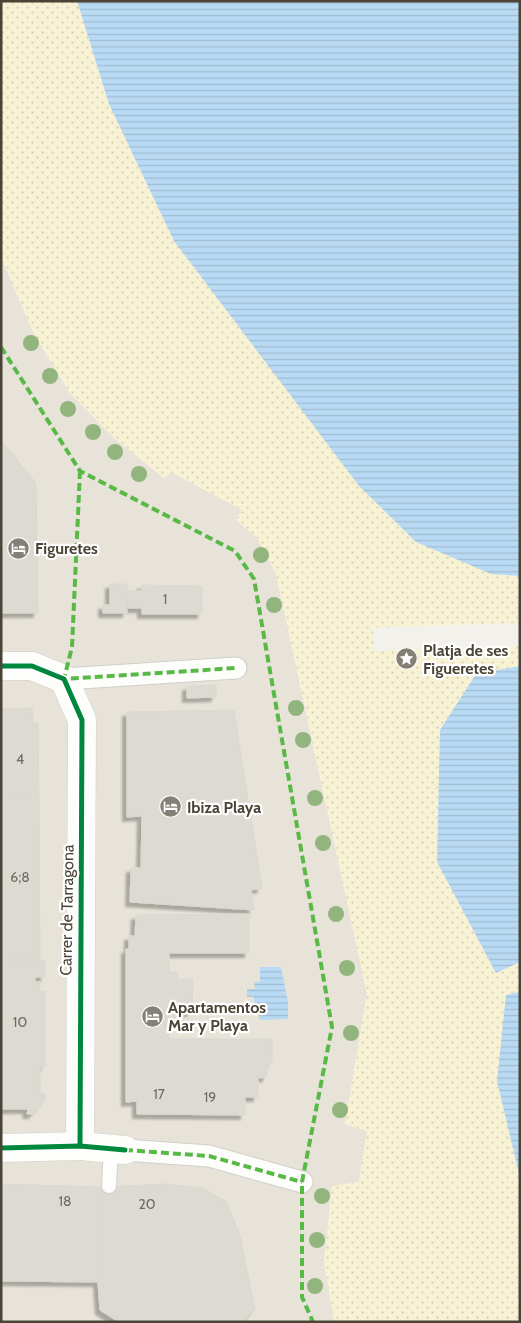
<svg xmlns="http://www.w3.org/2000/svg" width="521" height="1323" font-family="Cabin,sans-serif">
  <style>
    .residential { fill: #e7e3d9 }
    .sand { fill: url(#sand-dots) }
    .water { fill: url(#water-rules) }
    .building { fill: #dddad4; stroke: #dbd8d1; filter: url(#shadow) }
    .lines { fill: none; stroke-linecap: round; stroke-linejoin: round }
    .service-casing { stroke: #d1cfc9; stroke-width: 16 }
    .pedestrian-casing { stroke: #d1cfc9; stroke-width: 23 }
    .minor-casing { stroke: #d1cfc9; stroke-width: 29 }
    .service { stroke: #fdfdfc; stroke-width: 14 }
    .pedestrian { stroke: #fdfdfc; stroke-width: 21 }
    .minor { stroke: #fdfdfc; stroke-width: 28 }
    .quiet { stroke: #58b947; stroke-width: 4; stroke-dasharray: 8 4; stroke-linecap: butt }
    .cycleway-casing { stroke: #fff; stroke-width: 8 }
    .cycleway { stroke: #00873e; stroke-width: 5 }
    .tree { fill: #92b47d }
    .labels { text-anchor: middle; dominant-baseline: central; stroke-width: 4.5; stroke-linejoin: round; paint-order: stroke }
    .number-label { font-size: 14px; fill: #706a5e }
    .poi-label { font-size: 16px; font-weight: bold; fill: #4a4336; stroke: #fff; text-anchor: start }
    .street-label { font-size: 16px; fill: #4a4336; stroke: #fff }
  </style>
  <defs>
    <pattern id="sand-dots" width="8" height="8" patternUnits="userSpaceOnUse" patternTransform="scale(1.25)"><rect width="8" height="8" fill="#f8f2d4"/><path d="M2 2h.1M6 6h.1" fill="none" stroke="#d6d1b7" stroke-width="1.8" stroke-linecap="round"/></pattern>
    <pattern id="water-rules" width="6" height="5" patternUnits="userSpaceOnUse" patternTransform="scale(1.25)"><rect width="6" height="5" fill="#b9daf4"/><path d="M0 2.5h6" fill="none" stroke="#a1bcd2"/></pattern>
    <filter id="shadow"><feDropShadow dx="-4.5" dy="4.5" stdDeviation="1" flood-color="#0004"/></filter>
  </defs>
  <rect width="100%" height="100%" fill="#f3f1ec"/>
  <path class="residential" d="M1,257L33,332L70,393L114,438L164,478L171,472L243,510L236,520L257,538L276,574L367,994L345,1124L367,1131L359,1182L332,1187L324,1263L335,1322H1Z"/>
  <path class="sand" d="M1,1H77L109,104L174,241L491,574L520,576V623L373,628L374,651L520,646V666L476,674L440,730L437,862L496,973L520,962V992L506,995L520,1178V1322L334,1321L324,1263L332,1186L359,1182L367,1131L345,1124L367,994L276,574L257,538L236,520L242,510L171,472L164,478L114,438L70,393L33,332L1,257Z"/>
  <g class="water">
    <path d="M77,1H520V576L491,574L416,542L359,486L174,241L109,104Z"/>
    <path d="M520,666V962L496,973L437,862L440,730L476,674Z"/>
    <path d="M260,967H281L288,1002V1019L259,1020V1004H254V997H247V989H255L254,982H260Z"/>
    <path d="M520,992V1178L497,1081L506,995Z"/>
  </g>
  <g class="building">
    <path d="M1,440L36,483L38,613H1Z"/>
    <path d="M110,584H127V613H103V605H110Z"/>
    <path d="M141,585L202,586V614H142V608H128L127,591H142Z"/>
    <path d="M216,685V697L187,698V686Z"/>
    <path d="M32,708L33,723H38L39,795H1V709Z"/>
    <path d="M234,710L262,888L251,890L254,910L130,902L131,868H141L142,816L127,817V712Z"/>
    <path d="M1,795H39L40,960H1Z"/>
    <path d="M249,914V953H169V972H177L178,979H193L192,1012H177V1021L169,1019V1039H272V1062H268L267,1077L258,1078V1097H245V1115L137,1114V1101L126,1102V949H129V936H135L136,915Z"/>
    <path d="M1,960H45V977H35V982H40V991H45V1067H40V1094L45,1093V1100L33,1114H27L28,1109H1Z"/>
    <path d="M1,1184L101,1187L98,1282L1,1281Z"/>
    <path d="M165,1184L203,1188L227,1202L240,1236L255,1309L242,1322H119L100,1310L98,1282L101,1187Z"/>
  </g>
  <g class="lines">
    <defs>
      <path id="service" d="M109,1186L111,1149"/>
      <g id="pedestrian">
        <path d="M64,679L236,668"/>
        <path d="M125,1150L209,1156L302,1182"/>
      </g>
      <g id="minor">
        <path d="M1,666H32L64,679L82,720L80,1146"/>
        <path d="M1,1148L80,1146L125,1150"/>
      </g>
    </defs>
    <use href="#service" class="service-casing"/>
    <use href="#pedestrian" class="pedestrian-casing"/>
    <use href="#minor" class="minor-casing"/>
    <use href="#service" class="service"/>
    <use href="#pedestrian" class="pedestrian"/>
    <use href="#minor" class="minor"/>
    <g class="quiet">
      <path d="M1,347L80,471L235,551L254,579L332,1027L302,1182V1297L313,1322"/>
      <path d="M80,471L72,647L64,679L236,668"/>
      <path d="M125,1150L209,1156L302,1182"/>
    </g>
    <defs>
      <g id="cycleway">
        <path d="M1,666H32L64,679L82,720L80,1146"/>
        <path d="M1,1148L80,1146L125,1150"/>
      </g>
    </defs>
    <use href="#cycleway" class="cycleway-casing"/>
    <use href="#cycleway" class="cycleway"/>
  </g>
  <g class="tree">
    <circle cx="31" cy="343" r="8"/>
    <circle cx="50" cy="376" r="8"/>
    <circle cx="68" cy="409" r="8"/>
    <circle cx="93" cy="432" r="8"/>
    <circle cx="115" cy="452" r="8"/>
    <circle cx="139" cy="474" r="8"/>
    <circle cx="261" cy="555" r="8"/>
    <circle cx="274" cy="605" r="8"/>
    <circle cx="296" cy="708" r="8"/>
    <circle cx="303" cy="740" r="8"/>
    <circle cx="315" cy="798" r="8"/>
    <circle cx="323" cy="843" r="8"/>
    <circle cx="336" cy="914" r="8"/>
    <circle cx="347" cy="968" r="8"/>
    <circle cx="351" cy="1033" r="8"/>
    <circle cx="340" cy="1110" r="8"/>
    <circle cx="322" cy="1196" r="8"/>
    <circle cx="317" cy="1240" r="8"/>
    <circle cx="315" cy="1286" r="8"/>
  </g>
  <defs>
    <symbol id="hotel-disc" viewBox="-11 -11 22 22"><circle r="9.5" fill="#858076" stroke="#fff"/><path d="M-6-4.5h1.5V1H6V5H4.5V3h-9V5H-6ZM-4 0a1.8 1.8 0 1 1 3.6 0ZM.5 0V-2.5h3Q6-2.5 6 0Z" fill="#fff"/></symbol>
    <symbol id="sight-disc" viewBox="-11 -11 22 22"><circle r="9.5" fill="#858076" stroke="#fff"/><path d="M0-6L1.8-2.2L6-1.7L2.9 1.2L3.7 5.4L0 3.3L-3.7 5.4L-2.9 1.2L-6-1.7L-1.8-2.2Z" fill="#fff"/></symbol>
  </defs>
  <g fill-rule="evenodd">
    <use href="#hotel-disc" x="6" y="536" width="25" height="25"/>
    <use href="#sight-disc" x="394" y="646" width="25" height="25"/>
    <use href="#hotel-disc" x="158" y="794" width="25" height="25"/>
    <use href="#hotel-disc" x="140" y="1004" width="25" height="25"/>
  </g>
  <g class="labels">
    <g class="number-label">
      <text x="165" y="599">1</text>
      <text x="20" y="759">4</text>
      <text x="20" y="877">6;8</text>
      <text x="20" y="1022">10</text>
      <text x="159" y="1094">17</text>
      <text x="210" y="1097">19</text>
      <text x="65" y="1201">18</text>
      <text x="147" y="1204">20</text>
    </g>
    <g class="poi-label">
      <text x="35" y="548">Figuretes</text>
      <text x="423" y="650">Platja de ses<tspan x="423" dy="18">Figueretes</tspan></text>
      <text x="187" y="807">Ibiza Playa</text>
      <text x="168" y="1007">Apartamentos<tspan x="168" dy="18">Mar y Playa</tspan></text>
    </g>
    <g class="street-label">
      <text transform="translate(67 910) rotate(-89)">Carrer de Tarragona</text>
    </g>
  </g>
  <rect width="521" height="1323" fill="none" stroke="#4a4336" stroke-width="5"/>
</svg>
